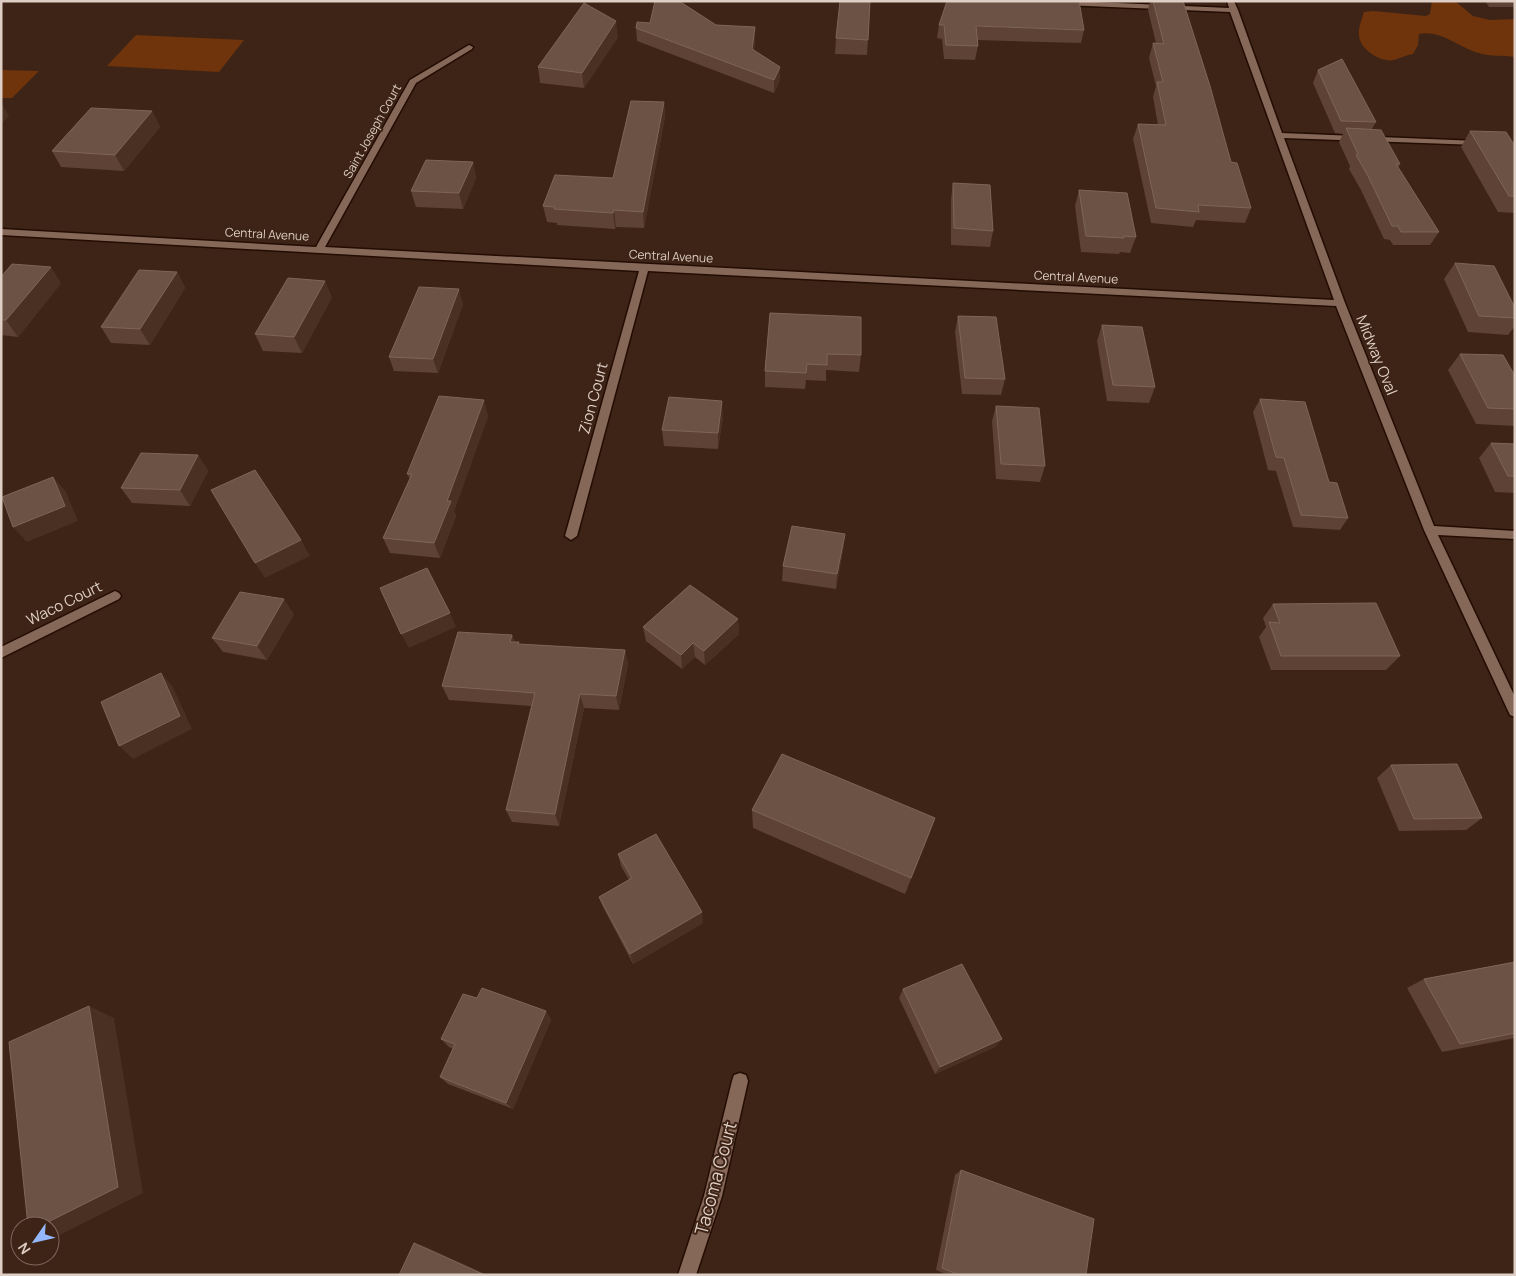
<svg xmlns="http://www.w3.org/2000/svg" width="1516" height="1276" font-family="Manrope,sans-serif">
  <style>
    .green { fill: #6f340c }
    .lines { fill: none; stroke-linecap: round; stroke-linejoin: round }
    .street-casing { stroke: #230c02; stroke-width: 3 }
    .street { fill: #866859; fill-rule: evenodd }
    .wall { fill: #5d4235 }
    .shaded-wall { fill: #4a3022 }
    .building { fill: #6b5244; stroke: #7d6558 }
    .labels { text-anchor: middle; dominant-baseline: central; stroke-width: 4; stroke-linejoin: round; paint-order: stroke }
    .far-street-label { font-size: 12px; fill: #dfcec5; stroke: #3d2416 }
    .street-label { font-size: 15px; fill: #dfcec5; stroke: #3d2416 }
    .near-street-label { font-size: 18px; fill: #dfcec5; stroke: #3d2416 }
  </style>
  <rect width="100%" height="100%" fill="#3d2416"/>
  <g class="green">
    <path d="M1432,1H1455L1473,16L1490,20L1515,19V57C1503,55 1491,57 1479,53C1459,48 1441,29 1419,34L1418,45L1413,54C1406,55 1401,58 1394,60C1381,63 1359,49 1359,35C1358,28 1362,19 1364,12L1373,11L1426,16L1430,14Z"/>
    <path d="M136,35L244,40L219,72L107,66Z"/>
    <path d="M1,70L39,71L12,98H1Z"/>
  </g>
  <g class="lines">
    <defs>
      <g id="street">
        <path d="M1227,1H1234L1238,10L1282,133L1478,141L1482,143L1478,145L1284,138L1345,303L1434,526L1515,531V539L1438,535L1515,697V717L1510,715L1424,530L1336,306L648,271L577,536L571,540L565,536L639,271L1,235V229L316,247L410,80L469,45L473,47L472,49L416,83L325,247L1334,300L1230,12L1064,5L1060,3L1073,1L1229,8Z"/>
        <path d="M115,591L119,593L121,596L119,599L1,658V647Z"/>
        <path d="M740,1073L746,1075L748,1081L722,1196L696,1275H678L704,1196L732,1081L734,1075Z"/>
      </g>
    </defs>
    <use href="#street" class="street-casing"/>
    <use href="#street" class="street"/>
  </g>
  <g class="wall">
    <path d="M870,1L867,55L835,54L836,38Z"/>
    <path d="M1150,1H1183L1231,162L1251,208L1245,223L1196,220L1193,227L1151,223L1133,139L1138,124L1158,125L1153,97L1156,86L1149,58L1153,43H1156L1148,10Z"/>
    <path d="M1485,1H1515V7H1489Z"/>
    <path d="M716,25L755,40L754,50L780,67V80L774,93L637,41L636,28Z"/>
    <path d="M939,25L1084,30L1081,43L977,40L978,46L975,60L944,59L942,39L937,38Z"/>
    <path d="M618,37L584,88L540,83L538,67Z"/>
    <path d="M1318,70L1376,122L1372,129L1400,164L1398,168L1439,232L1430,245H1393L1390,240L1384,239L1361,190L1349,169L1350,166L1339,142L1343,134L1335,133L1313,83Z"/>
    <path d="M664,102L665,117L644,228L616,227L615,229L557,225V223L547,222L543,206L613,178Z"/>
    <path d="M152,111L160,127L124,171L61,167L52,151Z"/>
    <path d="M1470,131L1515,146V213L1498,212L1461,147Z"/>
    <path d="M473,162L476,178L463,209L416,207L411,191Z"/>
    <path d="M953,183L993,231L990,247L951,245V199Z"/>
    <path d="M1079,190L1136,237L1130,253L1120,252L1119,254L1081,252L1075,206Z"/>
    <path d="M1455,263L1515,308V326L1508,335L1468,332L1444,279Z"/>
    <path d="M177,272L185,288L150,345L111,343L101,327Z"/>
    <path d="M1,277L61,283L18,337L1,335Z"/>
    <path d="M332,297L302,353L263,351L255,334Z"/>
    <path d="M463,304L438,373L394,371L389,357Z"/>
    <path d="M770,313L861,355L859,372L826,370V381L806,380L805,389L765,387V371Z"/>
    <path d="M958,316L1005,379L1001,395L962,394L955,332Z"/>
    <path d="M1102,325L1155,387L1149,403L1107,401L1097,341Z"/>
    <path d="M1460,354L1515,376V426L1476,424L1448,370Z"/>
    <path d="M1260,399L1329,482L1348,518L1340,530L1293,527L1276,471L1268,470L1253,412Z"/>
    <path d="M996,406L1045,466L1040,482L996,479L992,421Z"/>
    <path d="M488,416L454,511L456,516L440,558L390,553L383,538L410,479L407,474Z"/>
    <path d="M723,417L718,449L664,446L662,430Z"/>
    <path d="M1491,443L1515,444V493L1495,492L1479,458Z"/>
    <path d="M198,455L208,471L190,506L132,503L121,488Z"/>
    <path d="M845,534L843,550L836,589L782,581L783,566Z"/>
    <path d="M1273,604L1400,656L1386,670H1271L1259,637L1266,627L1263,618Z"/>
    <path d="M294,614L267,660L223,652L212,638Z"/>
    <path d="M738,619L739,634L705,665L695,657L682,669L646,641L643,627Z"/>
    <path d="M512,635L515,642H519V644L625,650L628,664L619,710L584,708L559,826L512,822L506,810L531,706L449,700L442,686Z"/>
    <path d="M1391,765L1482,818L1466,830L1399,831L1377,778Z"/>
    <path d="M752,810L935,818L929,835L905,894L753,828Z"/>
    <path d="M618,854L703,923L633,964L603,907L599,897L629,880L621,866Z"/>
    <path d="M1515,962V1038L1442,1052L1407,988L1424,979Z"/>
    <path d="M903,989L1002,1039L995,1047L935,1074L899,998Z"/>
    <path d="M477,998L546,1011L551,1020L513,1109L448,1084L440,1077L453,1049L449,1047L441,1039Z"/>
    <path d="M961,1170L1086,1275H948L936,1270L955,1175Z"/>
  </g>
  <g class="shaded-wall">
    <path d="M616,21L618,37L584,88L582,73Z"/>
    <path d="M755,27V40L752,62V49Z"/>
    <path d="M780,67V80L774,93V80Z"/>
    <path d="M1,102L9,116L1,124Z"/>
    <path d="M664,102L665,117L644,228L643,212Z"/>
    <path d="M152,111L160,127L124,171L115,155Z"/>
    <path d="M473,162L476,178L463,209L459,193Z"/>
    <path d="M614,210L616,227L615,229L613,213Z"/>
    <path d="M51,267L61,283L18,337L6,320Z"/>
    <path d="M177,272L185,288L150,345L140,329Z"/>
    <path d="M325,281L332,297L302,353L294,337Z"/>
    <path d="M459,289L463,304L438,373L433,359Z"/>
    <path d="M484,400L488,416L454,511L456,516L440,558L434,543L447,501Z"/>
    <path d="M722,401L723,417L718,449V433Z"/>
    <path d="M198,455L208,471L190,506L180,490Z"/>
    <path d="M53,477L66,492L78,521L27,542L13,527Z"/>
    <path d="M845,534L843,550L836,589L837,574Z"/>
    <path d="M301,540L310,556L265,578L255,563Z"/>
    <path d="M284,599L294,614L267,660L257,646Z"/>
    <path d="M450,613L456,627L409,648L401,634Z"/>
    <path d="M738,619L739,634L705,665L704,651Z"/>
    <path d="M512,635L517,649L510,642Z"/>
    <path d="M693,643L695,657L682,669L681,655Z"/>
    <path d="M625,650L628,664L619,710L616,696Z"/>
    <path d="M161,673L173,687L192,729L133,759L119,746Z"/>
    <path d="M580,694L584,708L559,826L555,814Z"/>
    <path d="M935,818L929,835L905,894L911,878Z"/>
    <path d="M702,912L703,923L633,964L630,954Z"/>
    <path d="M89,1006L114,1018L143,1193L58,1236L50,1235V1226H40Z"/>
    <path d="M546,1011L551,1020L513,1109L506,1103Z"/>
    <path d="M1002,1039L995,1047L935,1074L940,1067Z"/>
    <path d="M414,1243L424,1246L488,1275H485Z"/>
  </g>
  <g class="building">
    <path d="M655,1H679L716,25L755,27L752,49L780,67L774,80L636,28L637,22L650,23Z"/>
    <path d="M840,1H870L868,40L836,38Z"/>
    <path d="M947,1H1079L1084,30L976,26L978,46L946,45L944,25H939Z"/>
    <path d="M1153,1H1183L1210,86L1231,162L1237,163L1251,208L1198,205L1199,212L1156,208L1138,124L1166,125L1157,82H1163L1153,43L1164,44Z"/>
    <path d="M584,3L616,21L582,73L538,67Z"/>
    <path d="M1342,59L1376,122L1341,121L1318,70Z"/>
    <path d="M631,101L664,102L643,212L614,210L613,213L554,209L555,207L543,206L555,175L613,178Z"/>
    <path d="M91,108L152,111L115,155L52,151Z"/>
    <path d="M1346,128L1381,130L1400,164H1396L1439,232H1401L1398,226H1392L1368,176L1356,155L1358,154Z"/>
    <path d="M1470,131L1506,132L1515,146V196H1509Z"/>
    <path d="M426,160L473,162L459,193L411,191Z"/>
    <path d="M953,183L990,185L993,231L954,228Z"/>
    <path d="M1079,190L1127,193L1136,237L1124,236V238L1086,236Z"/>
    <path d="M1455,263L1494,266L1515,308V318L1479,316Z"/>
    <path d="M12,264L51,267L6,320H1V277Z"/>
    <path d="M139,270L177,272L140,329L101,327Z"/>
    <path d="M288,278L325,281L294,337L255,334Z"/>
    <path d="M419,287L459,289L433,359L389,357Z"/>
    <path d="M770,313L861,317V355L827,354V365L807,364L806,373L765,371Z"/>
    <path d="M958,316L996,317L1005,379L965,378Z"/>
    <path d="M1102,325L1142,327L1155,387L1113,385Z"/>
    <path d="M1460,354L1503,355L1515,376V409L1488,408Z"/>
    <path d="M439,396L484,400L447,501H451L434,543L383,538L412,474H407Z"/>
    <path d="M669,397L722,401L718,433L662,430Z"/>
    <path d="M1260,399L1305,402L1329,482L1337,483L1348,518L1301,515L1284,458L1276,457Z"/>
    <path d="M996,406L1039,408L1045,466L1001,464Z"/>
    <path d="M1491,443L1515,444V476H1508Z"/>
    <path d="M141,453L198,455L180,490L121,488Z"/>
    <path d="M255,470L301,540L255,563L211,490Z"/>
    <path d="M53,477L65,506L13,527L2,497Z"/>
    <path d="M792,526L845,534L837,574L783,566Z"/>
    <path d="M427,568L450,613L401,634L380,588Z"/>
    <path d="M690,585L738,619L704,651L693,643L681,655L643,627Z"/>
    <path d="M240,592L284,599L257,646L212,638Z"/>
    <path d="M1376,603L1400,656H1281L1269,622L1280,623L1273,604Z"/>
    <path d="M458,632L512,635L510,642H519L518,644L625,650L616,696L580,694L555,814L506,810L535,693L442,686Z"/>
    <path d="M161,673L180,716L119,746L101,702Z"/>
    <path d="M782,754L935,818L911,878L752,810Z"/>
    <path d="M1457,764L1482,818L1414,819L1391,765Z"/>
    <path d="M656,834L702,912L630,954L599,897L632,878L618,854Z"/>
    <path d="M1515,962V1033L1460,1044L1424,979Z"/>
    <path d="M962,964L1002,1039L940,1067L903,989Z"/>
    <path d="M482,988L546,1011L506,1103L440,1077L455,1044L441,1039L463,994L477,998Z"/>
    <path d="M89,1006L118,1187L40,1226H28L9,1042Z"/>
    <path d="M961,1170L1094,1219L1086,1275H959L942,1268Z"/>
    <path d="M414,1243L485,1275H399Z"/>
  </g>
  <g class="labels">
    <g class="far-street-label">
      <text transform="translate(372 131) rotate(-61)">Saint Joseph Court</text>
      <text transform="translate(267 234) rotate(3)">Central Avenue</text>
      <text transform="translate(671 256) rotate(3)">Central Avenue</text>
      <text transform="translate(1076 277) rotate(3)">Central Avenue</text>
    </g>
    <g class="street-label">
      <text transform="translate(1377 355) rotate(68)">Midway Oval</text>
      <text transform="translate(593 398) rotate(-75)">Zion Court</text>
      <text transform="translate(64 603) rotate(-26)">Waco Court</text>
    </g>
    <g class="near-street-label">
      <text transform="translate(715 1178) rotate(-75)">Tacoma Court</text>
    </g>
  </g>
  <rect width="1516" height="1276" fill="none" stroke="#dfcec5" stroke-width="5"/>
  <g transform="translate(35 1241) rotate(236)"><circle r="24" fill="#3d2416" stroke="#7e685c"/>
  <path d="M0-4L9 19L0 12L-9 19Z" fill="#94b7fd"/>
  <text y="-8" font-size="14" font-weight="bold" text-anchor="middle" fill="#dfcec5">N</text>
  </g>
</svg>
